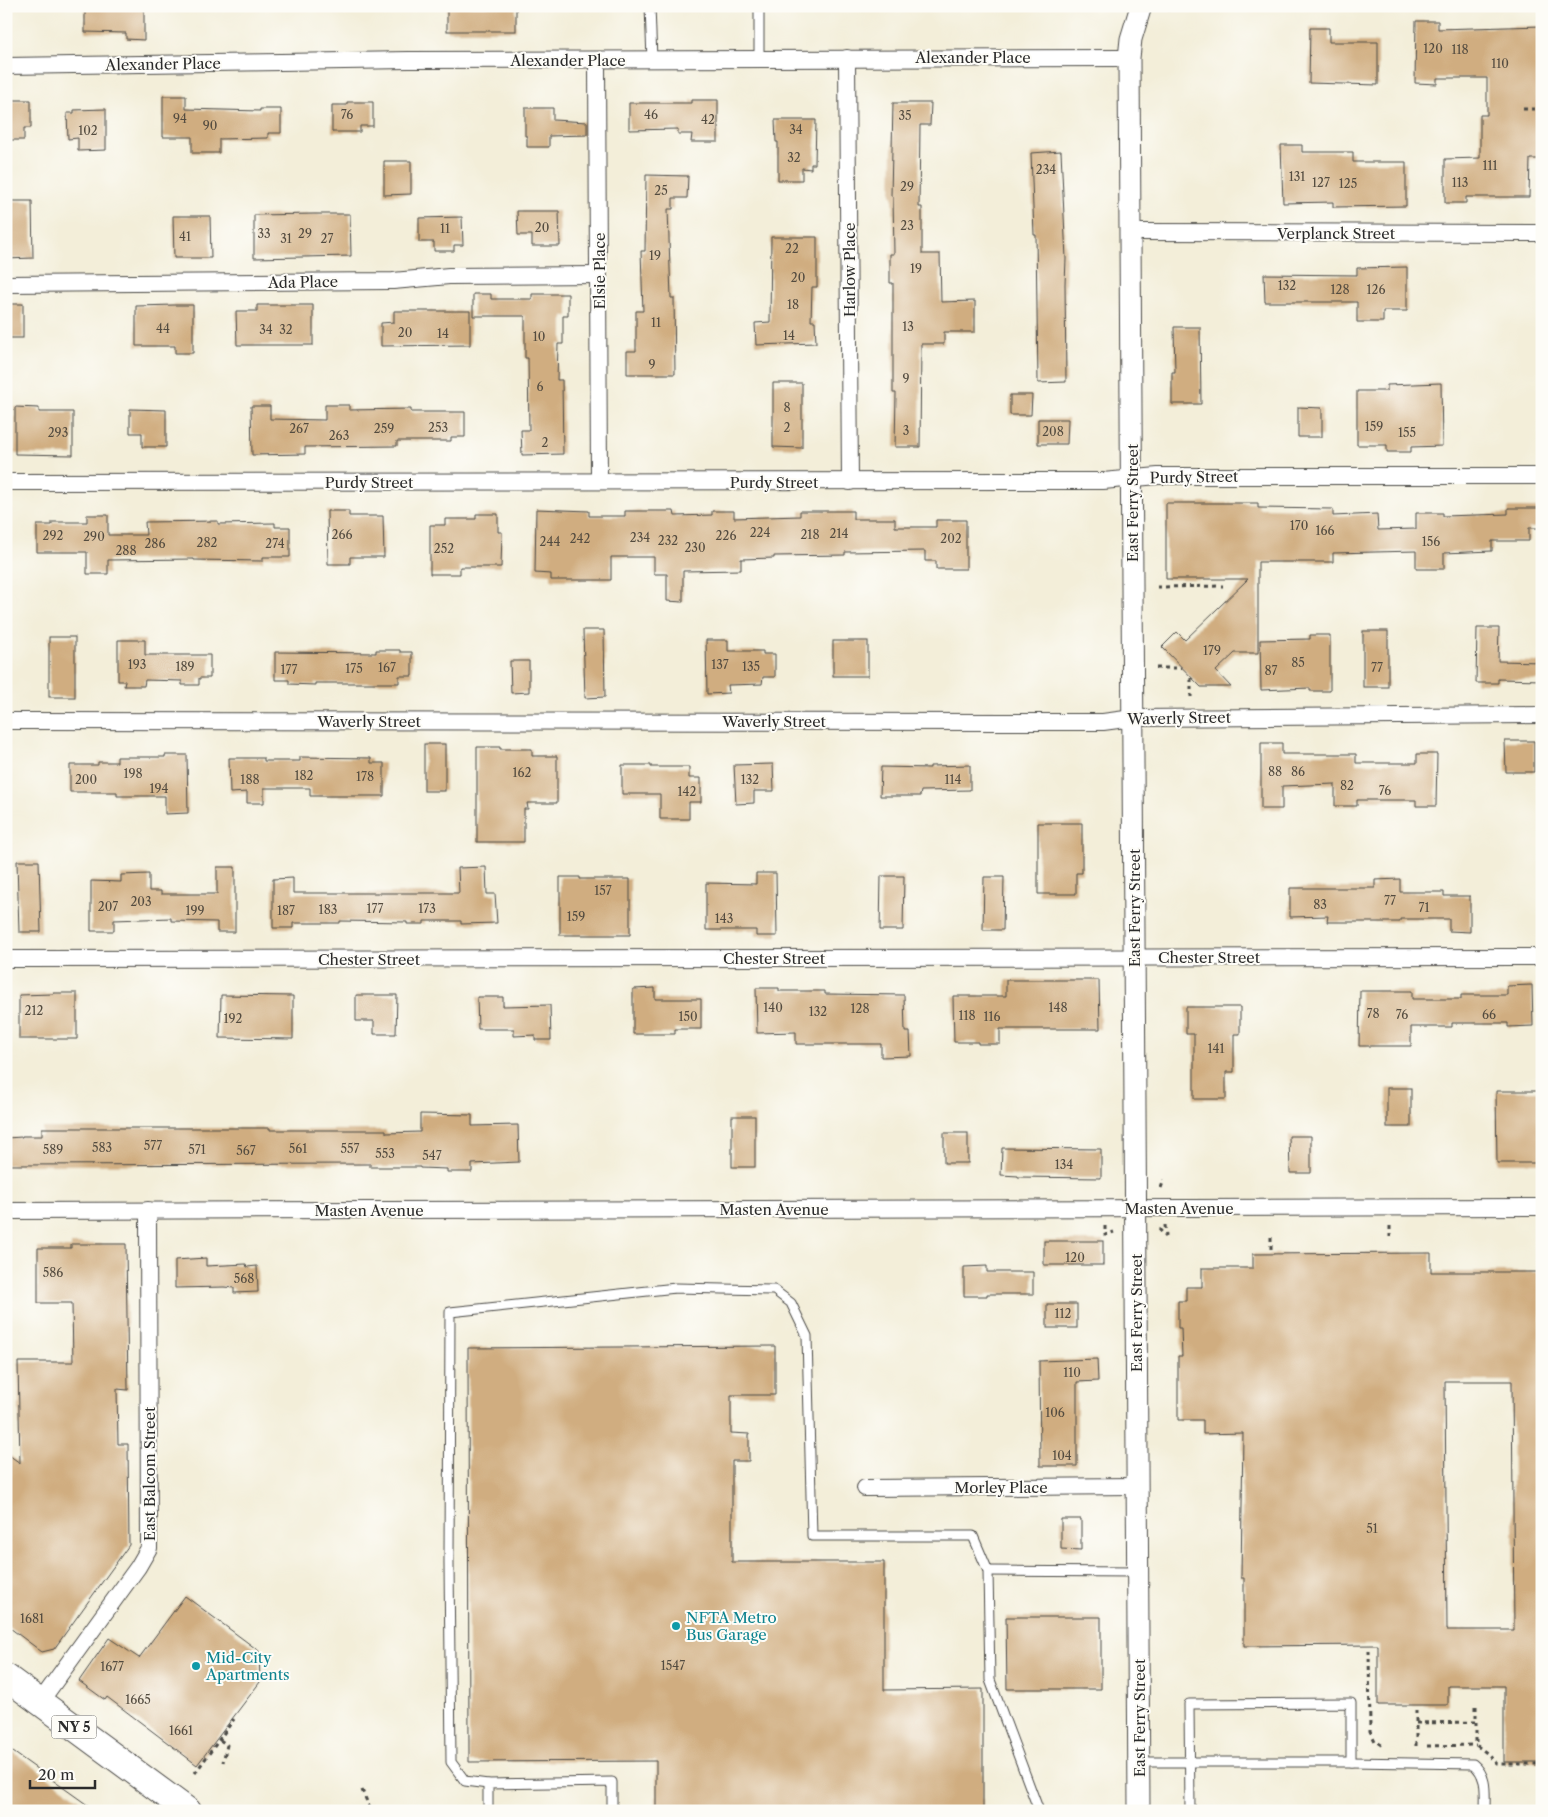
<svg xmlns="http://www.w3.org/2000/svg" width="1548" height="1817" font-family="'Libre Caslon Text',serif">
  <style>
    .building { fill: #d0ad80; fill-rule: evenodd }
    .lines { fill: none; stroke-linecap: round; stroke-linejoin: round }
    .service-casing { stroke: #494845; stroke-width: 11 }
    .minor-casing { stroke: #494845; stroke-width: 18 }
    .tertiary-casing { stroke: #494845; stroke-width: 23 }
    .primary-casing { stroke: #494845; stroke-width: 28 }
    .path { stroke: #494845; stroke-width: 3; stroke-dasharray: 4 4; stroke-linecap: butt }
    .service { stroke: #fff; stroke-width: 9 }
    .minor { stroke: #fff; stroke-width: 16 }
    .tertiary { stroke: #fff; stroke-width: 21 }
    .primary { stroke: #fff; stroke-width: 26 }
    .culture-dot { fill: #0f9aa8; stroke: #fdfcf7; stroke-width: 2 }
    .labels { text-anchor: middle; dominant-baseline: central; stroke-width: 4; stroke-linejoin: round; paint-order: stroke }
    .number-label { font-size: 12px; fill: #544c40 }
    .shield { fill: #fdfcf7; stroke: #6a6a68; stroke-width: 1 }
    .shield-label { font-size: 14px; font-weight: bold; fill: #2b2b2b }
    .street-label { font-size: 15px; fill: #2b2b2b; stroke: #fdfcf7 }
    .culture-label { font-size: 15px; fill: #0d838f; stroke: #fdfcf7; text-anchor: start }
  </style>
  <rect width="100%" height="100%" fill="#fdfcf7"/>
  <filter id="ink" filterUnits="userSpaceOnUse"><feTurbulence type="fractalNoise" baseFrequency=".02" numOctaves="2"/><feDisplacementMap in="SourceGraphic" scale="10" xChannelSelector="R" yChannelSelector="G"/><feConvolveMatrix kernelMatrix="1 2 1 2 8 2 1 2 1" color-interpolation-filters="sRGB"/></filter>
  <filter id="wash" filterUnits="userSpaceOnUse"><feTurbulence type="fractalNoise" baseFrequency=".0096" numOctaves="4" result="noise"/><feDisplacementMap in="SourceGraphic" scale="20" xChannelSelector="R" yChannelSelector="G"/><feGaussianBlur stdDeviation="1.12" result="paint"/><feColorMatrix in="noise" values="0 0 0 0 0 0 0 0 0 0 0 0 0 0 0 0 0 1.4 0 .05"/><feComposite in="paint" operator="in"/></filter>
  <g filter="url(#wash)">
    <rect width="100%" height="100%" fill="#f3eed9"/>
    <g id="blocks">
      <g class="building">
        <path d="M85,6H144V40L126,39V33L85,32Z"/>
        <rect x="447" y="6" width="69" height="25"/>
        <path d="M1416,21H1438V29L1542,26V159H1530L1529,197H1466V203H1445V159L1480,158V115H1487V78H1437V84L1415,83Z"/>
        <path d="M1310,28H1329V42H1378V85L1309,83Z"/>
        <path d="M163,96H186V109L260,111V109H281V133H268V138L219,139V153H192V137H163Z"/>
        <path d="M6,100H31V128H24V140H6Z"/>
        <path d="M691,100H718V142H691L692,134H678V129L629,130V103H691Z"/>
        <path d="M347,102H373V126H360V132H332V105H347Z"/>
        <path d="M893,103H931L930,125H920L919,207H922V254H940L941,302L975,301V332H944V344H921L920,447H895L896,393H893V283H890V254H894L893,196H891Z"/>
        <path d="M525,108H553V120L587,122V135L549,136V147H527V136H525Z"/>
        <path d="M106,109V150L78,151V138L68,139L67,113H74V110Z"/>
        <path d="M775,120H816L815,164H811V169L802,168V180H778V142H776Z"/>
        <path d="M1281,145H1302V152H1353V162H1406V206L1333,207V202L1283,203Z"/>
        <path d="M1061,151L1066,259L1065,284L1066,382L1038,383L1036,235H1034L1031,153Z"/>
        <path d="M384,161H411V194L384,195Z"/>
        <path d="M646,175L688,176L687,198H673V209H668L671,298H674L675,374H627V351H636V311H643L641,251H645Z"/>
        <path d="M6,201H32L33,258L6,259Z"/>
        <path d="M517,211H559L560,246H532V235H518Z"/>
        <path d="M314,214H350L351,256L254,258V215Z"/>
        <path d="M173,216H210L211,258H174Z"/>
        <path d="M462,217L463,245H454V251H434V242H419V218Z"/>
        <path d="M771,237H817V287H812L811,321H815L816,343L756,345L755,323L770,322Z"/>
        <path d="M1407,267V311H1383V322H1357V302H1265L1264,274L1357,275V268Z"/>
        <path d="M473,294H491V299H532V294H568V316H563V344H558L557,380H562L563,454L522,455L521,430H529L528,358H525V316H473Z"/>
        <rect x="6" y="304" width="17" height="34"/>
        <path d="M175,305H193V353H175V346H136V306Z"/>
        <path d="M257,305H313V345H237L236,311H257Z"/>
        <path d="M394,311H470V345L381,346V323L394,322Z"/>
        <path d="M1174,327H1200L1201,404H1172V372H1175Z"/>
        <path d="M773,383H802V448L773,447Z"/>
        <path d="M1441,383L1442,446L1411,447V452H1387V445H1357V391H1387V385Z"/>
        <path d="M1010,395H1032L1031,415H1010Z"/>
        <path d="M325,405H349V410L411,409V412H465V437H451V441H397V446L305,447V454L252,455L251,406H270V419L325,420Z"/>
        <path d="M15,407L39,408V412H73V455L15,454Z"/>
        <path d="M1298,407L1322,408V437H1298Z"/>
        <path d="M130,409L166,410V447H142V433H130Z"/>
        <path d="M1038,419H1068L1067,444H1038Z"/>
        <path d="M1166,503H1258V508L1333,509V516L1377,514L1378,530L1416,529V513H1443V516L1508,514V508H1542V528H1529V541H1492V551L1444,553V569H1416V551L1333,553V562H1258V653H1235L1216,671L1231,687H1201L1162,647L1177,632L1185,640L1248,579H1166Z"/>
        <path d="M536,509L589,511V516H625V511H674L675,516L712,515V511H734V518L800,516V511H853V519H895V527H936V520H966V569H936V561H925V551L845,552V555L774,556V558L741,559V570L683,571V602L667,601V574H654V557H611V580H551V574L535,573Z"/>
        <path d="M327,511H349V516H383L384,557H350V564H328Z"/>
        <path d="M476,514H498V532H502L501,567H460V574H430V525H445V519H476Z"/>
        <path d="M87,515H108V535H146L145,522L218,521V524L275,523V527H290V557H263V561L194,560V559L108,560V574H87V552H37V525H52V522H87Z"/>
        <path d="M1477,628H1499L1498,661L1542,662V680L1498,679V683H1476Z"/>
        <path d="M583,630H604L605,697L585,698Z"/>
        <rect x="1363" y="631" width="25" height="56"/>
        <path d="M1310,635H1330V691H1310V688L1261,690L1260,640L1310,639Z"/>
        <rect x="49" y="637" width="26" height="60"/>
        <path d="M118,640H145V655H210V678H199V685H182V681L145,680L144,686H124L125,681H118Z"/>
        <path d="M706,640H728V651H763V654H775V677H763L762,684L728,685L729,693L707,694Z"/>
        <rect x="833" y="641" width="35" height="35"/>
        <path d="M376,650H400V652H412V676H399V683H315V685L289,684V680H275V652L376,653Z"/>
        <path d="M510,661H529V692L511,693Z"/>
        <path d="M1505,741H1534V772H1506Z"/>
        <path d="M1261,743H1282V754H1356V763H1417V754H1437L1436,806H1416V800H1357V806H1335V784L1282,786V809H1261Z"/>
        <rect x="424" y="744" width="21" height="47"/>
        <path d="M477,747H500V749H532V756H557V803H527L528,809H524V842H477Z"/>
        <path d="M165,755H187L188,813L165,814V796H117V792H70V765H98V762H117V757H165Z"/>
        <path d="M300,757L371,758V763H384V796H310V788H264V803H247V792L230,793L229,758H264V761H300Z"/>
        <path d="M773,764L774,791H754V803L736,804L734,765Z"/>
        <path d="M622,765H651V767H689V778H701V802H689V819H660V794H622Z"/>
        <path d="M970,765V790L921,791L920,796H880L881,767L930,768V766Z"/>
        <path d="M1038,823H1082V873H1076V894H1038Z"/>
        <path d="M17,861H39L41,932H19Z"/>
        <path d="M217,867H235V932H217V922L171,921V918L114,920V931H91V881L121,882V875L149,874V891H161V894H217Z"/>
        <path d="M486,867L487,894H495L497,923L461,924V921H424V924H407V922L340,921V923H293V928H273V879L293,878V893H459L458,868Z"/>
        <path d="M756,873H776L777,936H756V930H706V883L756,884Z"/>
        <path d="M881,876H904L903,930H880Z"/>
        <path d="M560,877H580V879H630V935H560Z"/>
        <path d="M984,877H1004L1003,930H983Z"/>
        <path d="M1400,879V892H1444V896H1470V932L1449,931V919H1400V922H1327L1328,916L1290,917V888H1375V880Z"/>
        <path d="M1006,980H1099L1100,1029H1000V1044H978V1042H954L953,996H1006Z"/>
        <path d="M1532,985L1533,1026L1508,1027V1023H1452V1027H1411V1046H1359L1360,991H1412V999H1461V995H1507V986Z"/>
        <path d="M655,988V999H701V1029H675V1034H633V989Z"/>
        <path d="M756,988H779V991H825V994L904,995L905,1032H910L911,1056L881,1057V1044H796V1032L757,1033Z"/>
        <path d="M53,993H77V1039H19V995L53,994Z"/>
        <path d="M221,995L293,996V1039L220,1038Z"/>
        <path d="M356,995H397L396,1034H374V1021H356Z"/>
        <path d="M477,997H503V1006L550,1005L551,1040H535V1035L514,1036V1029H478Z"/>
        <path d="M1186,1007H1240V1034H1234V1072H1226V1099H1194V1034H1186Z"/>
        <rect x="1387" y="1088" width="24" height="39"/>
        <path d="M1496,1091H1542V1163H1497Z"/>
        <path d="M420,1114L472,1115V1126L518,1125L519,1162L472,1164V1172H447V1169L420,1168V1167H370V1164L6,1165V1138L22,1137V1136H42V1128H270V1130H386V1133L420,1132Z"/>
        <rect x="732" y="1116" width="23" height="51"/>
        <rect x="944" y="1133" width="24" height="30"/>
        <path d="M1289,1136H1311V1173H1290Z"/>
        <path d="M1002,1148L1101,1149V1178L1018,1177V1176L1001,1175Z"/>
        <rect x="1044" y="1241" width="59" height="24"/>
        <path d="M71,1244H126L128,1390L117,1389L118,1444H128L129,1545L54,1649L42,1652L6,1625V1453L20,1463L18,1362H73L72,1303H38V1248H71Z"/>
        <path d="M1431,1253V1272H1542V1762H1504V1686H1448V1705H1378V1645L1244,1646V1578H1241L1243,1433L1203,1434V1420H1178V1356H1182L1181,1328H1178V1301H1186V1287H1202V1268H1253V1254ZM1445,1381H1512L1514,1630H1447Z"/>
        <path d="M206,1258V1266L246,1264L247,1267L257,1266L258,1292L234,1293V1288L224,1287L175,1288V1260Z"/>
        <path d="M987,1266V1272H1033V1294H987V1296H964V1267Z"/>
        <rect x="1047" y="1304" width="30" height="24"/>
        <path d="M775,1346V1395H731V1433L749,1434V1461H732V1562H884V1690L983,1689V1811H656V1761L469,1762L468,1348Z"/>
        <path d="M1097,1359L1098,1381L1077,1382V1466H1040L1039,1361Z"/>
        <path d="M1061,1519H1081V1550L1061,1549Z"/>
        <path d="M185,1596L259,1651L260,1682L197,1765L107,1697L105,1700L79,1681L109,1638L139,1658Z"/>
        <path d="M1006,1617H1101V1689H1007Z"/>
        <path d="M6,1747L96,1811H6Z"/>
      </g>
    </g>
  </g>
  <g filter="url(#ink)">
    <use href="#blocks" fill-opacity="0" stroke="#494845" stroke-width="1"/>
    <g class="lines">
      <defs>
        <g id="service">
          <path d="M650,6L652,60"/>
          <path d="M759,6V59"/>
          <path d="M988,1571L1137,1572"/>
          <path d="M1140,1762H1351L1473,1764C1488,1776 1485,1793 1485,1811"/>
          <path d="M488,1784L465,1781L451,1762L449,1563L450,1312L676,1288L774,1290L791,1303L807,1336L812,1536H973L988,1571L990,1680L1039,1811"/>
          <path d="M488,1811V1784L612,1782V1811"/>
          <path d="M1190,1811L1189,1704L1351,1703V1762"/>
        </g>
        <g id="minor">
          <path d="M847,58L850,482"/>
          <path d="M597,60L599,481"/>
          <path d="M6,66L409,60L1129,58"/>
          <path d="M1130,232L1542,233"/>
          <path d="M6,284L393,281L449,276L599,275"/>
          <path d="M6,482L1103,481L1158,476H1542"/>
          <path d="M6,721L1103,722L1133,718L1542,715"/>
          <path d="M6,959L1542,957"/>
          <path d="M6,1211L1542,1207"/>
          <path d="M865,1488L1138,1486"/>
          <path d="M40,1702L138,1567L149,1548L148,1210"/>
        </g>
        <path id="tertiary" d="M1139,1811L1129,58L1131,39L1141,6"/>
        <path id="primary" d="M6,1677L188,1811"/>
      </defs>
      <use href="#service" class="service-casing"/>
      <use href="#minor" class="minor-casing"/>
      <use href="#tertiary" class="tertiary-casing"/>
      <use href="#primary" class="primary-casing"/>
      <g class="path">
        <path d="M1169,7L1170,11"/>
        <path d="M1523,109H1542"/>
        <path d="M1157,587L1223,586"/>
        <path d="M1156,668H1181"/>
        <path d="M1191,678V697"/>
        <path d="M1161,1188L1164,1180"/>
        <path d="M1165,1225L1166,1237"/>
        <path d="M1105,1226V1235L1114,1232"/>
        <path d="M1390,1226V1237"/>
        <path d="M1159,1229L1166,1237"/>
        <path d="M1271,1237V1251"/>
        <path d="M1369,1650L1370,1731L1375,1741L1383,1746"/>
        <path d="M1476,1706V1745L1488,1754L1497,1764H1542"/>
        <path d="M1416,1723L1476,1722"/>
        <path d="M220,1740L227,1745L223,1762"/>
        <path d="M1416,1746V1711"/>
        <path d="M1427,1746L1476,1745"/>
        <path d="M195,1773L234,1719"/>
        <path d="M362,1790L371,1811"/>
      </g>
      <use href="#service" class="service"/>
      <use href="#minor" class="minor"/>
      <use href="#tertiary" class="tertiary"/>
      <use href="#primary" class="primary"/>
    </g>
  </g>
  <g class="culture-dot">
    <circle cx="676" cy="1626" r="5"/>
    <circle cx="196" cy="1666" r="5"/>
  </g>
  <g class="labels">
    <g class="number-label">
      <text x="1433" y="48">120</text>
      <text x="1460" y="49">118</text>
      <text x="1500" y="63">110</text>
      <text x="347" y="114">76</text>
      <text x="651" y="114">46</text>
      <text x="905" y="115">35</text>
      <text x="180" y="118">94</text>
      <text x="708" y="119">42</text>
      <text x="210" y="125">90</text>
      <text x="796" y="129">34</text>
      <text x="88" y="130">102</text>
      <text x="794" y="157">32</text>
      <text x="1490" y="165">111</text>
      <text x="1046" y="169">234</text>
      <text x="1297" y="176">131</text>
      <text x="1321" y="182">127</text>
      <text x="1460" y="182">113</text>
      <text x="1348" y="183">125</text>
      <text x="907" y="186">29</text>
      <text x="661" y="190">25</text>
      <text x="907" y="225">23</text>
      <text x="542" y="227">20</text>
      <text x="445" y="228">11</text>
      <text x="264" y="233">33</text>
      <text x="305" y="233">29</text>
      <text x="185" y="236">41</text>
      <text x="286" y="238">31</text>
      <text x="327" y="238">27</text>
      <text x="792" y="248">22</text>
      <text x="655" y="255">19</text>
      <text x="916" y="268">19</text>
      <text x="798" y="277">20</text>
      <text x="1287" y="285">132</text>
      <text x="1340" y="289">128</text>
      <text x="1376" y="289">126</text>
      <text x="793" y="304">18</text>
      <text x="656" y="322">11</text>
      <text x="908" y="326">13</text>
      <text x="163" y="328">44</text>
      <text x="266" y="329">34</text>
      <text x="286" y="329">32</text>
      <text x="405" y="332">20</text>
      <text x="443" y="333">14</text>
      <text x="789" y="335">14</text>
      <text x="539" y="336">10</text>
      <text x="652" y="364">9</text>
      <text x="906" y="378">9</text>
      <text x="540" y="386">6</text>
      <text x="787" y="407">8</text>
      <text x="1374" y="426">159</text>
      <text x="438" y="427">253</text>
      <text x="787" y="427">2</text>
      <text x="299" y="428">267</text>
      <text x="384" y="428">259</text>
      <text x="906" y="430">3</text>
      <text x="1053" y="431">208</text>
      <text x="58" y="432">293</text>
      <text x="1407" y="432">155</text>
      <text x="339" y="435">263</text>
      <text x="545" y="442">2</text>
      <text x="1299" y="525">170</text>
      <text x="1325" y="530">166</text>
      <text x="760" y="532">224</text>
      <text x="839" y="533">214</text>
      <text x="342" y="534">266</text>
      <text x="810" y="534">218</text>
      <text x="53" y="535">292</text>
      <text x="726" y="535">226</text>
      <text x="94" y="536">290</text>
      <text x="640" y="537">234</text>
      <text x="580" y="538">242</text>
      <text x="951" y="538">202</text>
      <text x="668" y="540">232</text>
      <text x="550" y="541">244</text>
      <text x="1431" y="541">156</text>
      <text x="207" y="542">282</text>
      <text x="155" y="543">286</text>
      <text x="275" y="543">274</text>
      <text x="695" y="547">230</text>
      <text x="444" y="548">252</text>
      <text x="126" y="550">288</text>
      <text x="1212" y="650">179</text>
      <text x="1298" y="662">85</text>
      <text x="137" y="664">193</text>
      <text x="720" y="664">137</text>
      <text x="185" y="666">189</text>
      <text x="751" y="666">135</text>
      <text x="387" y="667">167</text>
      <text x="1377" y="667">77</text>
      <text x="354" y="668">175</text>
      <text x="289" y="669">177</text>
      <text x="1271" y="670">87</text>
      <text x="1275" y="771">88</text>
      <text x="1298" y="771">86</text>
      <text x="522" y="772">162</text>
      <text x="133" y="773">198</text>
      <text x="304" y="775">182</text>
      <text x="365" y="776">178</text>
      <text x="86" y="779">200</text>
      <text x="250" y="779">188</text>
      <text x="750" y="779">132</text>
      <text x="953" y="779">114</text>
      <text x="1347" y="785">82</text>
      <text x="159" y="788">194</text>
      <text x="1385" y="790">76</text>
      <text x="687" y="791">142</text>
      <text x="603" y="890">157</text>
      <text x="1390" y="900">77</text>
      <text x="141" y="901">203</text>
      <text x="1320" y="904">83</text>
      <text x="108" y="906">207</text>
      <text x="1424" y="907">71</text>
      <text x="375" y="908">177</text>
      <text x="427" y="908">173</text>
      <text x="328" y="909">183</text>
      <text x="195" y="910">199</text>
      <text x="286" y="910">187</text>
      <text x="576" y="916">159</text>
      <text x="724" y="918">143</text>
      <text x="773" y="1007">140</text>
      <text x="1058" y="1007">148</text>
      <text x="860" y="1008">128</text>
      <text x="34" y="1010">212</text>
      <text x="818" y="1011">132</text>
      <text x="1373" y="1013">78</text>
      <text x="1402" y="1014">76</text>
      <text x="1489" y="1014">66</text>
      <text x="967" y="1015">118</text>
      <text x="688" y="1016">150</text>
      <text x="992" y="1016">116</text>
      <text x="233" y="1018">192</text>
      <text x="1216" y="1048">141</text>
      <text x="153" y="1145">577</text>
      <text x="102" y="1147">583</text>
      <text x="298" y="1148">561</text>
      <text x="350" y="1148">557</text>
      <text x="53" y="1149">589</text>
      <text x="197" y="1149">571</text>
      <text x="246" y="1150">567</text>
      <text x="385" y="1153">553</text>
      <text x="432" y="1155">547</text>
      <text x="1064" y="1164">134</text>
      <text x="1075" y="1257">120</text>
      <text x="53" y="1272">586</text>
      <text x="244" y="1278">568</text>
      <text x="1063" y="1313">112</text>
      <text x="1072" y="1372">110</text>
      <text x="1055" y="1412">106</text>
      <text x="1062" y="1455">104</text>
      <text x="1372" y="1528">51</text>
      <text x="32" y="1618">1681</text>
      <text x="673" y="1665">1547</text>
      <text x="112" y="1666">1677</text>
      <text x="138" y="1699">1665</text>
      <text x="181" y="1730">1661</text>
    </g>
    <rect class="shield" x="51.5" y="1715.5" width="45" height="23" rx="4"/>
    <g class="shield-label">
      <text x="74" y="1727">NY 5</text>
    </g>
    <g class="street-label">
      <text x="973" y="57">Alexander Place</text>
      <text x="568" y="60">Alexander Place</text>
      <text transform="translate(163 64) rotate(-1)">Alexander Place</text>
      <text x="1336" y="233">Verplanck Street</text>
      <text transform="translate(849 270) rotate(-90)">Harlow Place</text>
      <text transform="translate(599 271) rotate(-90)">Elsie Place</text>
      <text transform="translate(303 282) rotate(-1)">Ada Place</text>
      <text transform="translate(1194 477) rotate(-1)">Purdy Street</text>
      <text x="369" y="482">Purdy Street</text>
      <text x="774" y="482">Purdy Street</text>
      <text transform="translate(1132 503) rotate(-90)">East Ferry Street</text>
      <text transform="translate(1179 718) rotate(-1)">Waverly Street</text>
      <text x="369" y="721">Waverly Street</text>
      <text x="774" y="721">Waverly Street</text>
      <text transform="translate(1134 908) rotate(-90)">East Ferry Street</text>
      <text x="1209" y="957">Chester Street</text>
      <text x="774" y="958">Chester Street</text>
      <text x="369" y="959">Chester Street</text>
      <text x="1179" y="1208">Masten Avenue</text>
      <text x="774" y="1209">Masten Avenue</text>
      <text x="369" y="1210">Masten Avenue</text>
      <text transform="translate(1136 1313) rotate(-90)">East Ferry Street</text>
      <text transform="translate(149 1474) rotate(-90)">East Balcom Street</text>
      <text x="1001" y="1487">Morley Place</text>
      <text transform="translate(1139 1718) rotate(-90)">East Ferry Street</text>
    </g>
    <g class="culture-label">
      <text x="686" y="1617">NFTA Metro<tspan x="686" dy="17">Bus Garage</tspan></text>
      <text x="206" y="1657">Mid-City<tspan x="206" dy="17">Apartments</tspan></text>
    </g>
  </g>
  <rect width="1548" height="1817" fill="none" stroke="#fdfcf7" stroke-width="25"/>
  <path d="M30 1780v8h65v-8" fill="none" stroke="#2b2b2b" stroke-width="2.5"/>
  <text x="38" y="1780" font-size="15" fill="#2b2b2b" stroke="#fdfcf7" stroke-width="4" paint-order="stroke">20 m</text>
</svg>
